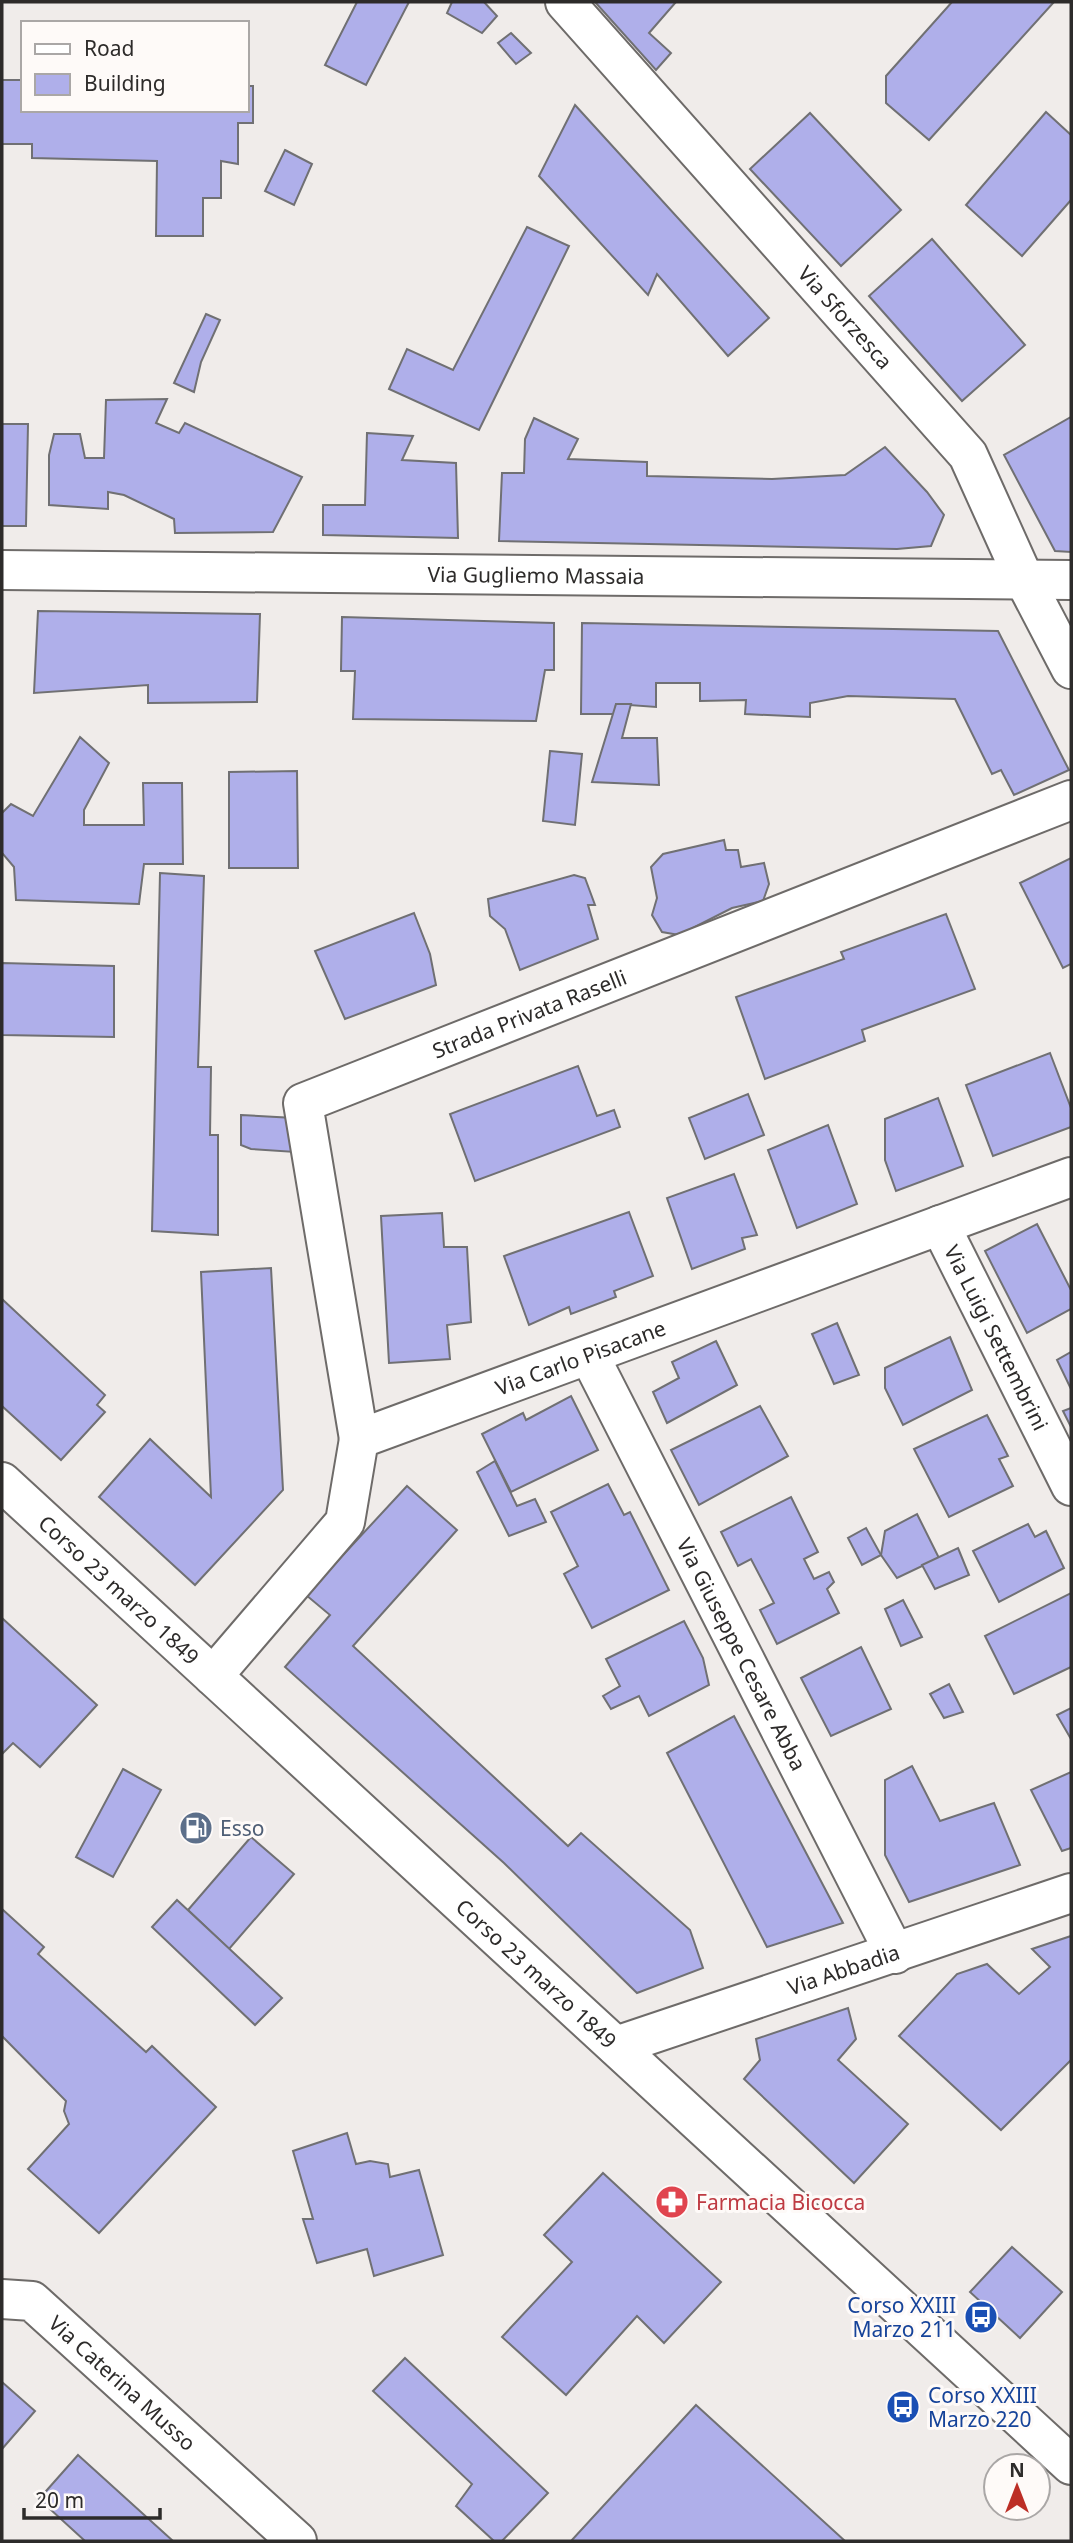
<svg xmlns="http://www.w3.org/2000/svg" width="1073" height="2543" font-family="'Noto Sans',sans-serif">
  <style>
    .building { fill: #afafea; stroke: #707073; stroke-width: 2 }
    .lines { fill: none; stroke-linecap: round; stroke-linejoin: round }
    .street-casing { stroke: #6e6b69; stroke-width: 42 }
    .secondary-casing { stroke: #6e6b69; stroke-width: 42 }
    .street { stroke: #fff; stroke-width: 38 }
    .secondary { stroke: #fff; stroke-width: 38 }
    .labels { text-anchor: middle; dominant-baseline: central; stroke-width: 6; stroke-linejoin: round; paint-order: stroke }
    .street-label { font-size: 21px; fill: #2d2b2a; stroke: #fefaf8 }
    .service-label { font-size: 21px; fill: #4e5e75; stroke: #fefaf8; text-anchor: start }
    .health-label { font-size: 21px; fill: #be3a42; stroke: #fefaf8; text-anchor: start }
    .transit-label { font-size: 21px; fill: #164399; stroke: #fefaf8; text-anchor: end }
  </style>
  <rect width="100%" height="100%" fill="#f0ecea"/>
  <g class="building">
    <path d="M357,2H409L366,85L325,65Z"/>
    <path d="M452,2H484L497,16L482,33L447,13Z"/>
    <path d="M595,2H676L649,33L671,53L656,70Z"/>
    <path d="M952,2H1054L929,140L886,103V76Z"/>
    <path d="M511,33L531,53L516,64L498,43Z"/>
    <path d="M2,80H23V110H247V86H253V123H238V164L221,161V198H203V236H156L157,161L32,158V144H2Z"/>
    <path d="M575,105L769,318L728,356L657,274L648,295L539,176Z"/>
    <path d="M1046,112L1071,135V200L1022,256L966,205Z"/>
    <path d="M810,113L901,210L841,266L750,169Z"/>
    <path d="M285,150L312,164L294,205L265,191Z"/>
    <path d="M527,227L569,246L479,430L389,389L407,349L453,370Z"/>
    <path d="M932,239L1025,345L962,401L869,296Z"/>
    <path d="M206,314L220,320L201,362L194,392L174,383Z"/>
    <path d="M167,399L156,423L179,433L185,423L302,477L273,532L175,533L174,519L124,495L108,492V509L49,505V455L54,434H80L85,458H104L106,400Z"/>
    <path d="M1071,417V552L1055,551L1004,455Z"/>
    <path d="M534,418L578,439L568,459L647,462V476L772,479L845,475L885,447L927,492L944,515L931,546L897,549L499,541L502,473H524L525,439Z"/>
    <path d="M2,424H28L26,526H2Z"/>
    <path d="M367,433L413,436L402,460L456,463L458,538L323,535V505H365Z"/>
    <path d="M38,611L260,614L257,702L148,703V685L34,693Z"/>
    <path d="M342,617L554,623V670H545L536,721L353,719L355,671H341Z"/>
    <path d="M582,623L998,631L1069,770L1014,795L1001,770L992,774L955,699L848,696L810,703V717L745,714L746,700L700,701V683H656V707L616,704L615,714H581Z"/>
    <path d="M616,704H631L622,738H657L659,785L592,782Z"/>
    <path d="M80,737L109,763L84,810V825H144L143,783H182L183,864H144L139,904L16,900L14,867L2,853V813L11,804L33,816Z"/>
    <path d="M550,751L582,754L575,825L543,821Z"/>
    <path d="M297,771L298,868H229V772Z"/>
    <path d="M724,840L726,850H738L741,867L764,863L769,884L763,901L732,908L679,935L662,932L652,915L657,898L651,867L663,854Z"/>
    <path d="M1071,858V964L1063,968L1020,883Z"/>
    <path d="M160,873L204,876L198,1067H211L210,1135H218V1235L152,1231Z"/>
    <path d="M574,875L585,878L595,905H588L598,939L520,970L505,929L490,916L488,899Z"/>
    <path d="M414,913L430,954L436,985L345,1019L315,951Z"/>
    <path d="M946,914L975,989L862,1030L865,1041L765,1079L736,997L844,959L841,952Z"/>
    <path d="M2,963L114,966V1037L2,1035Z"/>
    <path d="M1050,1053L1071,1108V1127L993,1156L966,1085Z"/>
    <path d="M578,1066L597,1116L614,1110L620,1127L475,1181L450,1114Z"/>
    <path d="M748,1094L764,1135L705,1159L689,1118Z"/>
    <path d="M938,1098L963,1166L896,1191L885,1160V1119Z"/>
    <path d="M241,1115L294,1118L295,1152L251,1149L241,1145Z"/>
    <path d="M828,1125L857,1204L797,1228L768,1150Z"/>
    <path d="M734,1174L757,1235L742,1238L745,1249L692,1269L667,1198Z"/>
    <path d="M629,1212L653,1276L614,1291L616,1297L571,1314L569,1307L529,1325L504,1256Z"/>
    <path d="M442,1213L444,1247H467L471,1322L447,1325L450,1359L389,1363L381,1216Z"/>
    <path d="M1037,1224L1071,1290V1309L1027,1333L985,1251Z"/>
    <path d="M271,1268L283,1490L195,1585L99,1497L150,1439L211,1497L201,1272Z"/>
    <path d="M2,1299L105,1395L97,1405L105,1412L61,1460L2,1406Z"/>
    <path d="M837,1323L859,1375L834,1384L812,1334Z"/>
    <path d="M950,1337L972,1390L903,1425L885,1388V1368Z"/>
    <path d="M716,1341L737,1385L667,1423L653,1392L679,1378L672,1362Z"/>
    <path d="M1071,1352V1389L1057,1360Z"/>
    <path d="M571,1396L598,1450L511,1492L482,1434L523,1413L526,1420Z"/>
    <path d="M760,1406L788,1456L699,1505L671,1450Z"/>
    <path d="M1071,1408V1427L1063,1411Z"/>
    <path d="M987,1415L1008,1456L999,1459L1013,1486L949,1517L914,1449Z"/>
    <path d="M495,1461L517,1506L535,1499L546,1522L509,1536L477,1472Z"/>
    <path d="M608,1484L624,1515L630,1512L669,1590L592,1628L564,1574L578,1566L551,1512Z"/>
    <path d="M407,1486L457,1530L353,1646L568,1846L581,1833L690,1930L703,1968L637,1993L504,1863L285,1667L330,1615L306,1595Z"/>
    <path d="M791,1497L818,1552L804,1559L814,1579L829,1572L834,1582L827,1589L839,1613L777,1644L760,1610L774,1603L751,1559L738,1566L721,1532Z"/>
    <path d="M917,1514L939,1558L897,1578L881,1555L885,1531Z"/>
    <path d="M1028,1524L1035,1537L1046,1531L1064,1568L999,1602L973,1551Z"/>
    <path d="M866,1528L881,1555L862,1565L848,1538Z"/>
    <path d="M958,1548L969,1575L935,1589L922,1565Z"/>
    <path d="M1071,1593V1667L1014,1694L985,1636Z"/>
    <path d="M903,1600L922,1637L901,1646L885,1609Z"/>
    <path d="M2,1618L97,1705L40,1767L13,1743L2,1754Z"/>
    <path d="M684,1621L703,1658L709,1685L649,1716L639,1696L611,1709L603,1696L620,1686L606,1659Z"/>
    <path d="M861,1647L891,1709L831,1736L801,1678Z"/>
    <path d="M949,1684L963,1712L944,1718L930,1694Z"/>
    <path d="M1071,1708V1739L1057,1715Z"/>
    <path d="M734,1716L843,1923L767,1947L667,1753Z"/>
    <path d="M912,1766L940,1821L994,1803L1020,1865L909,1902L885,1855V1780Z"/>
    <path d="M123,1769L161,1790L113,1877L76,1857Z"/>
    <path d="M1071,1772V1848L1062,1851L1031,1790Z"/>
    <path d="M251,1837L294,1874L229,1949L188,1910Z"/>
    <path d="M177,1900L282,1998L255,2025L152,1927Z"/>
    <path d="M2,1909L44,1947L38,1954L146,2052L152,2046L216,2107L99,2233L28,2169L69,2124L64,2111L66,2101L2,2036Z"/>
    <path d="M1071,1936V2060L1001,2130L899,2036L957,1974L987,1964L1019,1994L1050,1967L1032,1949Z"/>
    <path d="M848,2008L856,2039L838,2060L908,2124L854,2183L744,2079L760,2060L756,2039Z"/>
    <path d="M347,2133L356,2164L370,2161L388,2164L390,2177L419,2170L443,2255L374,2276L367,2249L317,2263L303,2219H313L293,2151Z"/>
    <path d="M603,2173L721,2282L664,2343L637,2316L566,2395L502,2337L572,2262L544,2235Z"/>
    <path d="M1012,2247L1062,2292L1020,2338L970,2292Z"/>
    <path d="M405,2358L548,2493L502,2541H494L456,2506L472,2484L373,2391Z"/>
    <path d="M2,2382L35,2411L2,2449Z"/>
    <path d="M696,2405L845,2541H571Z"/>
    <path d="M78,2455L173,2541H85L39,2499Z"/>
  </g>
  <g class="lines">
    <defs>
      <g id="street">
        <path id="s1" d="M565,2L968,455L1024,579L1071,669"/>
        <path id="s2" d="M2,570L1071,580"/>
        <path id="s3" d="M940,1225L1071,1486"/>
        <path id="s4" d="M589,1355L895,1954"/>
        <path id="s5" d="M359,1439L303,1103L1071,800"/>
        <path id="s6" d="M213,1676L345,1522L359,1439L1071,1177"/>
        <path id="s7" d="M616,2046L1071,1893"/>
        <path id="s8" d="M2,2299L32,2301L297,2541"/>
      </g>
      <g id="secondary">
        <path id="s9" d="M2,1482L1071,2465"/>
      </g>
    </defs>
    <use href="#street" class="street-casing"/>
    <use href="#secondary" class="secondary-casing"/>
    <use href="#street" class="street"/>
    <use href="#secondary" class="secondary"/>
  </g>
  <defs>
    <symbol id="fuel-disc" viewBox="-11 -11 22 22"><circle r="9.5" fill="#5c6f8a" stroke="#fefaf8"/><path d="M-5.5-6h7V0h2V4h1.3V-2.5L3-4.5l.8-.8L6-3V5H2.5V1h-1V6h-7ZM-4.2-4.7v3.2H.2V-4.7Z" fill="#fff"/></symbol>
    <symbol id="pharmacy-disc" viewBox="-11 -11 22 22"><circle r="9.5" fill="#e0444e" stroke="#fefaf8"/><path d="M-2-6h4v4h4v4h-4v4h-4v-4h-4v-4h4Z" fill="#fff"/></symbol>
    <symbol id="bus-disc" viewBox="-11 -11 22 22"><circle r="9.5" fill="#1a4fb4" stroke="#fefaf8"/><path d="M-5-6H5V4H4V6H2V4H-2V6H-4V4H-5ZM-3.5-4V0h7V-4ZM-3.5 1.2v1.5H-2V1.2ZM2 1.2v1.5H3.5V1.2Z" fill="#fff"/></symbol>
  </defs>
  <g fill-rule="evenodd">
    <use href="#fuel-disc" x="177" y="1809" width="38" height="38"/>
    <use href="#pharmacy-disc" x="653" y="2183" width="38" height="38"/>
    <use href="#bus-disc" x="962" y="2298" width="38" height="38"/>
    <use href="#bus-disc" x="884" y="2388" width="38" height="38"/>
  </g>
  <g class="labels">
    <g class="street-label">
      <text stroke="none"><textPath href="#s1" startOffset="422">Via Sforzesca</textPath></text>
      <text stroke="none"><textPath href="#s2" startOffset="534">Via Gugliemo Massaia</textPath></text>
      <text stroke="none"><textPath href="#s5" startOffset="584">Strada Privata Raselli</textPath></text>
      <text stroke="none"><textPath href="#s3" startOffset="126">Via Luigi Settembrini</textPath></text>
      <text stroke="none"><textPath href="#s6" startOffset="523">Via Carlo Pisacane</textPath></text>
      <text stroke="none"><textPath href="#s9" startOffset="159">Corso 23 marzo 1849</textPath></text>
      <text stroke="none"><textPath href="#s4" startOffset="336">Via Giuseppe Cesare Abba</textPath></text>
      <text stroke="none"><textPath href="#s7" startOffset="240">Via Abbadia</textPath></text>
      <text stroke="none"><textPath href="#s9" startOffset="726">Corso 23 marzo 1849</textPath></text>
      <text stroke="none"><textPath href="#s8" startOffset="152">Via Caterina Musso</textPath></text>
    </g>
    <g class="service-label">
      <text x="220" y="1828">Esso</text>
    </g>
    <g class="health-label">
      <text x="696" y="2202">Farmacia Bicocca</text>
    </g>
    <g class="transit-label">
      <text x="956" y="2305">Corso XXIII<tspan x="956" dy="24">Marzo 211</tspan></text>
      <text x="928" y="2395" text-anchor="start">Corso XXIII<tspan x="928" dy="24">Marzo 220</tspan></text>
    </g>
  </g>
  <rect width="1073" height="2543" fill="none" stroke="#2d2b2a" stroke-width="7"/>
  <rect x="21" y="21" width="228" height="91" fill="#fefaf8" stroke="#aaa7a6" stroke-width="2"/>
  <rect x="35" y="44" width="35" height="10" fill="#ffffff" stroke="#aaa7a6" stroke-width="2"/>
  <text x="84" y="56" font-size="21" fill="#2d2b2a">Road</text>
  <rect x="35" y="74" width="35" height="21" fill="#afafea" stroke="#aaa7a6" stroke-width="2"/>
  <text x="84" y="91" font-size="21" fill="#2d2b2a">Building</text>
  <g transform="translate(1017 2487)"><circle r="33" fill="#fefaf8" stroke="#aaa7a6" stroke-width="2"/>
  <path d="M0-5L12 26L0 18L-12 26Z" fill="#bc2e26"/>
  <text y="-10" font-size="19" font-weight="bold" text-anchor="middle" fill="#2d2b2a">N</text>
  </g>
  <path d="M24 2508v10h136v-10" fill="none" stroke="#2d2b2a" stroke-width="3.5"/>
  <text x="35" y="2508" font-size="21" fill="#2d2b2a" stroke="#fefaf8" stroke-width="5" paint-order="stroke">20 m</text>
</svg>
